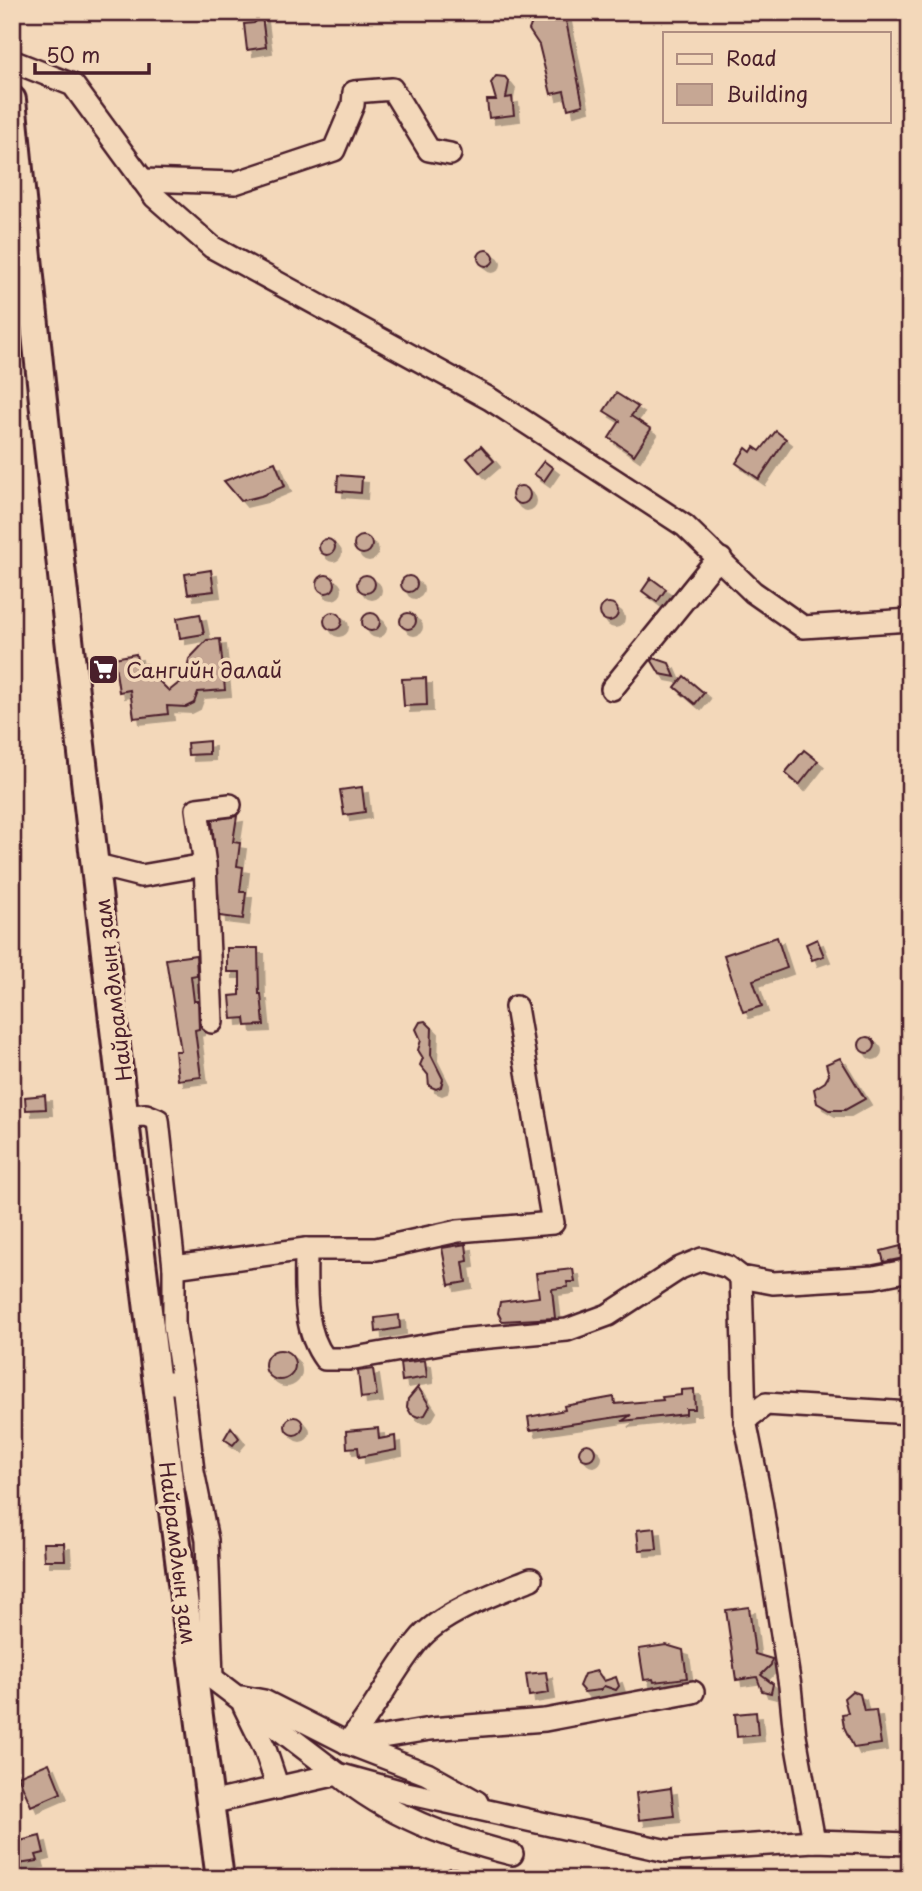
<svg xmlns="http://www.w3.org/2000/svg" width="922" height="1891" font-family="'Playpen Sans',sans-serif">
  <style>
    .building { fill: #c6a794; stroke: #4a1f2b; stroke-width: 2; filter: url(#shadow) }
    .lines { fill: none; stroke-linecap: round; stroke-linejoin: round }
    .minor-casing { stroke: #4a1f2b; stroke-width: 26 }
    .major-casing { stroke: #4a1f2b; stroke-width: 32 }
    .minor { stroke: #f3d8ba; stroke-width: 21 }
    .major { stroke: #f3d8ba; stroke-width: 26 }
    .labels { text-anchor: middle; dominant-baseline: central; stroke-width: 7; stroke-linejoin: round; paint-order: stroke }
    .poi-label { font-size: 21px; fill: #4a1f2b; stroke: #f3d8ba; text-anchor: start }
    .street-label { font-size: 21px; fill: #4a1f2b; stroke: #f3d8ba }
  </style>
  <defs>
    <filter id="shadow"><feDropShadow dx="6" dy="6" stdDeviation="0" flood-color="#0004"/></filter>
  </defs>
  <rect width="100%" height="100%" fill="#f3d8ba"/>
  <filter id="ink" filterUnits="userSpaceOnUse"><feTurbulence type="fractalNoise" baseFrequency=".0143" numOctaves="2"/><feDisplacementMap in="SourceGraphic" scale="14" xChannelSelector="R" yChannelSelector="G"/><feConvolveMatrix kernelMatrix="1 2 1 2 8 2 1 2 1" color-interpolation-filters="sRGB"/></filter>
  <g filter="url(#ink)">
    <g class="building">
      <path d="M536,12H561L565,16L583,105L568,109L564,91L551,94L539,45L529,30Z"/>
      <path d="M262,16L266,47L247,50L244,24L254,23Z"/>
      <path d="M496,76L505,77L509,82L506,98L512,97L514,115L489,118L487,100H496L491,83Z"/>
      <circle cx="486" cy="258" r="8"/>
      <path d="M616,393L638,407L631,416L651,429L634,455L609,438L620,421L604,411Z"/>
      <path d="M776,431L786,439L759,479L736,463L746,448L751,452L754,447L760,451Z"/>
      <path d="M481,446L494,461L480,473L467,458Z"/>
      <path d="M544,461L553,468L544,481L534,474Z"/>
      <path d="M275,462L285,486L261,496L241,501L224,481Z"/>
      <path d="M338,475L362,477L361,493L337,491Z"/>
      <circle cx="521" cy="495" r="9"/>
      <circle cx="363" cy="545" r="9"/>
      <circle cx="327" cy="547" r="8"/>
      <path d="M211,570L214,591L188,594L185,574Z"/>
      <circle cx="366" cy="584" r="9"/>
      <circle cx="326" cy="584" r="9"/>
      <circle cx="409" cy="584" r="8"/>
      <path d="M651,578L666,589L657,602L642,591Z"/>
      <circle cx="609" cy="612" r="9"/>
      <circle cx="333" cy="621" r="9"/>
      <circle cx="408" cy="621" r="8"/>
      <circle cx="371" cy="622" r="9"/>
      <path d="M200,614L204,634L180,638L177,618Z"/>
      <path d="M220,639L225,690L198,692L194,703L186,707L167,706L168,714L134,718L130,690L119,692L114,658L136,654L138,665L147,664L149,678L159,681L169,691L179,683L196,678L188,665L189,659L207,640Z"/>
      <path d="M654,658L669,663L675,677L660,674L652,661Z"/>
      <path d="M684,676L704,693L695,704L675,687Z"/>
      <path d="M426,678L427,705L404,706L402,679Z"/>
      <path d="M209,741V754L188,755L187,743Z"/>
      <path d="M804,750L818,761L799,785L785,773Z"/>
      <path d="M362,787L365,812L344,815L340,790Z"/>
      <path d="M237,816L233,842L240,843L237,866L243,867L240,892H246L243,919L220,916L212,820Z"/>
      <path d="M777,937L787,968L753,980L762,1006L743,1012L724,955Z"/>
      <path d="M817,939L824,956L812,960L806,944Z"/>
      <path d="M227,948H258L259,994H261L264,1025L246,1026L245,1018L232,1019L230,996L240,995V972H227Z"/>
      <path d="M196,955L197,975L191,976L194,1001H198L199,1029L195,1030L201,1077L178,1080L175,1051H181L166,959Z"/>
      <path d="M425,1021L432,1028L431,1055L443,1079L441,1087L436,1089L429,1086L428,1075L420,1065L423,1058L418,1050L421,1040L416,1029L420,1022Z"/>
      <circle cx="867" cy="1045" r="8"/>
      <path d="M840,1058L865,1099L845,1110H829L817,1103L814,1089L825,1082L829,1075L826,1064Z"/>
      <path d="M45,1095L46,1109L26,1110L25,1097Z"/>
      <path d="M466,1244L468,1261L463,1262L466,1282L449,1285L442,1248Z"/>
      <path d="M901,1246L904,1258L884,1262L881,1251Z"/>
      <path d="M573,1269L575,1282H567L568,1287L552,1289L555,1318L502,1321L498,1313L500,1302L539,1297L536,1273Z"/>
      <path d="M399,1315L400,1328L376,1332L375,1318Z"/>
      <circle cx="280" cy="1365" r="15"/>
      <path d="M425,1360L427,1377L402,1381L400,1363Z"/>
      <path d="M373,1369L377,1396L361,1398L358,1371Z"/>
      <path d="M418,1387L430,1406L425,1415L418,1417L411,1414L407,1407L408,1399Z"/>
      <path d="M694,1389L695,1409H686V1414L622,1421L631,1415L530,1430L528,1417L565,1410L564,1406L614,1397L615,1404L663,1400L662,1397L681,1395V1390Z"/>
      <circle cx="294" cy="1426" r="9"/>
      <path d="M231,1427L239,1438L233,1445L224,1439Z"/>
      <path d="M378,1428L379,1439L395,1436L396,1450L359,1457L358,1447L347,1448L346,1431Z"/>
      <circle cx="587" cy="1452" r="8"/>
      <path d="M655,1528L657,1549L639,1550L637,1530Z"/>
      <path d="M43,1543H64L65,1560H44Z"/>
      <path d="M749,1607L755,1654L772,1659L771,1665L761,1675L773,1684L771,1693L762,1691L757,1677L736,1680L726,1610Z"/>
      <path d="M666,1645L683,1650L687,1678L654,1682L653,1679L644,1680L639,1649Z"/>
      <path d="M597,1671L604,1681L616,1677L619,1686L616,1690L604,1686L600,1690L584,1692L579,1686L584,1674Z"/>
      <path d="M546,1672L549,1693L529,1696L526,1674Z"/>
      <path d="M852,1691L860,1694L864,1711L876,1710L881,1744L854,1748L844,1727L842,1714L848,1713L844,1698Z"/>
      <path d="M756,1712L758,1735L737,1737L735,1714Z"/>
      <path d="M49,1763L61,1793L31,1806L18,1776Z"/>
      <path d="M671,1788L674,1816L639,1820L636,1793Z"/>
      <path d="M40,1836L44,1853L36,1855L38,1861L12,1865V1843Z"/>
      <path d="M450,1868H455L480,1879H431Z"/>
    </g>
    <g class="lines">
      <defs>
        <g id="minor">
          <path d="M12,61L73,85L155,197L212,247L490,399L685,526L753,592L803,627L910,620"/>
          <path d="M142,180L235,183L334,150L353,105L354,92L392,89L429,150L450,154"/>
          <path d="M612,689L709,569L721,559"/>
          <path d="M97,865L141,876L205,865"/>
          <path d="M212,1022L205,865L197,809L230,805"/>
          <path d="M126,1116L146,1115L158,1120L174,1267V1324L183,1383H157"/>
          <path d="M306,1249C306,1286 302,1329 325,1359H349L458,1340L567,1330L608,1315L680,1268L702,1259L728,1267L741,1277L773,1283L874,1277L910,1270"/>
          <path d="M174,1267L306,1249H376L458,1231L553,1223L516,1007"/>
          <path d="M741,1277L745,1420L761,1500L790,1686L795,1736L814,1841"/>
          <path d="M183,1383L193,1471L207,1540L212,1678"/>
          <path d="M745,1420L766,1404L910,1413"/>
          <path d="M194,1670L212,1678L338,1774L407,1793L667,1851L814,1841L910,1844"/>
          <path d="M242,1697L264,1701L347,1743L427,1774L477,1802"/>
          <path d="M244,1706L265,1749L278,1788"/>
          <path d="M347,1743L430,1729L545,1720L693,1692"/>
          <path d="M347,1743C375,1711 392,1672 418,1641C440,1613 499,1592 531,1579"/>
          <path d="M210,1803L338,1774C387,1816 450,1838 512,1854"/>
        </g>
        <path id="major" d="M12,100C71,694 143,1287 220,1879"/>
      </defs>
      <use href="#minor" class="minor-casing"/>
      <use href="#major" class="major-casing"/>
      <use href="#minor" class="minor"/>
      <use href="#major" class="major"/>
    </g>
  </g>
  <defs>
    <symbol id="supermarket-square" viewBox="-11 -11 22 22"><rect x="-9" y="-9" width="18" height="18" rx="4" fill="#4a1f2b" stroke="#f3d8ba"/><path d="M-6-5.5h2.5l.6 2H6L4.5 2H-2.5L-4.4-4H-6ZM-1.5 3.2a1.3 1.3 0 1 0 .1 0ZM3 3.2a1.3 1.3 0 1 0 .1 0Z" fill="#fff"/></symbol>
  </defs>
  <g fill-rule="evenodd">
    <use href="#supermarket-square" x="86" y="652" width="35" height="35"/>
  </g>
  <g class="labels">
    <g class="poi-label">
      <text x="126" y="669">Сангийн далай</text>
    </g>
    <g class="street-label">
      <text transform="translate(112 990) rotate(-97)">Найрамдлын зам</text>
      <text transform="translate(179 1553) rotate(83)">Найрамдлын зам</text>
    </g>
  </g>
  <rect width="922" height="1891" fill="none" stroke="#f3d8ba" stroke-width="42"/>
  <rect x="21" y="21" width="880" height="1849" fill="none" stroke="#4a1f2b" stroke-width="2.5" filter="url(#ink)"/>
  <rect x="663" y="32" width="228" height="91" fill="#f3d8ba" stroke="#af8e81" stroke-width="2"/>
  <rect x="677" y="54" width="35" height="10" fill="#f3d8ba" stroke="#af8e81" stroke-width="2"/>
  <text x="726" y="66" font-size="21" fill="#4a1f2b">Road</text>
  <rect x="677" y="84" width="35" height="21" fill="#c6a794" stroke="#af8e81" stroke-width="2"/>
  <text x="726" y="102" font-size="21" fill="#4a1f2b">Building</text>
  <path d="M35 63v10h114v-10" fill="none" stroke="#4a1f2b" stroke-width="3.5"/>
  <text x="46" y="63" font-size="21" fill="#4a1f2b" stroke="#f3d8ba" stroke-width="5" paint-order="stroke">50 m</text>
</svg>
